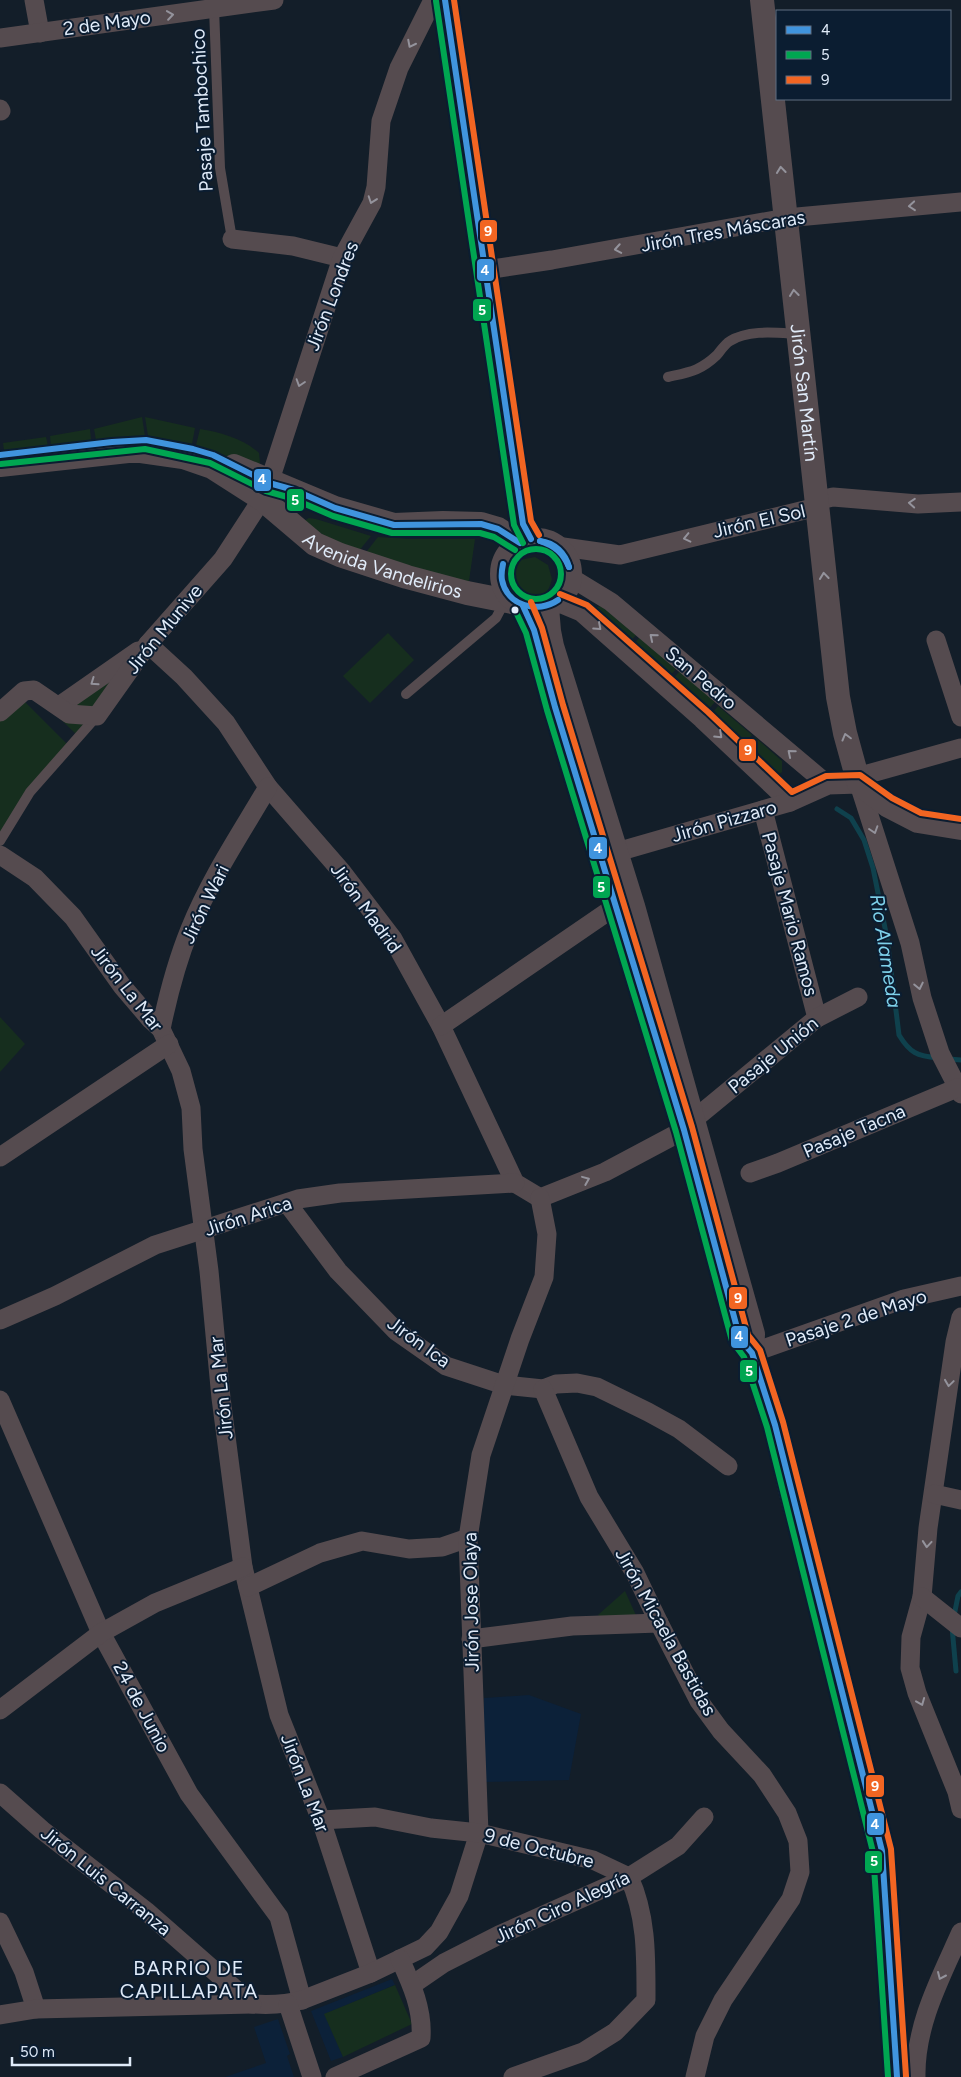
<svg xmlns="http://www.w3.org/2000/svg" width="961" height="2077" font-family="Figtree,sans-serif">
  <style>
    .built { fill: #0c2139 }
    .green { fill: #162e1e }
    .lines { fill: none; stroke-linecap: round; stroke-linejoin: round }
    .stream { stroke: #0f414d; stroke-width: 5 }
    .service { stroke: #554b4f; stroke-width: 10 }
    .minor { stroke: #554b4f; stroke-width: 19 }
    .tertiary { stroke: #554b4f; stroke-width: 24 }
    .bus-1-casing { stroke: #0b1d31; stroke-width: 10 }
    .bus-2-casing { stroke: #0b1d31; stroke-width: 10 }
    .bus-3-casing { stroke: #0b1d31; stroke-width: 10 }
    .bus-1 { stroke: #4094de; stroke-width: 6 }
    .bus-2 { stroke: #00a651; stroke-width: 6 }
    .bus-3 { stroke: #f26522; stroke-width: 6 }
    .oneway { stroke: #94939c }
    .bus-dot { fill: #e0ebf9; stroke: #0b1d31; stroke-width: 2 }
    .labels { text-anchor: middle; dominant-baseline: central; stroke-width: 4; stroke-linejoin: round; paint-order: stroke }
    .street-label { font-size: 19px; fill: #e0ebf9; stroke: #0b1d31 }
    .water-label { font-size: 20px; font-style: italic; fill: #7ed1ea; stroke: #0b1d31 }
    .neighbourhood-label { font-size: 20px; letter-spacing: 1px; fill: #e0ebf9; stroke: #0b1d31 }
    .line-badge { stroke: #0b1d31; stroke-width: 2 }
    .badge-label { font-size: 14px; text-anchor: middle; font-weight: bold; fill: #fff }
  </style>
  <rect width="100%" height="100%" fill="#131e29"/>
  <g class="built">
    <path d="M529,1695L581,1714L569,1780L484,1782V1698Z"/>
    <path d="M392,1979L395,1985L325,2014L343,2057L331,2061L311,2011Z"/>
    <path d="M278,2019L290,2054L287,2056L294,2077H225L266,2063L254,2027Z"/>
  </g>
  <g class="green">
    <path d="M142,417L145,436L96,440L94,429Z"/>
    <path d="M145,417L195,428L192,444L148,436Z"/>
    <path d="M90,429L91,440L51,446L50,436Z"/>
    <path d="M200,429C220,432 244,439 259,453L260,463L256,467L240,466L196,445Z"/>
    <path d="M46,437L48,446L4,450L3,443Z"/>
    <path d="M309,518L316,519L371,536L354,557L304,521Z"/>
    <path d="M378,537L409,539H475L468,588L360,560Z"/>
    <path d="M535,557L548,565L552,579C543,621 488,585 520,560Z"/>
    <path d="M601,606L637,634L627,645L593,612L597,607Z"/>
    <path d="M388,633L414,660L370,703L343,676Z"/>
    <path d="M640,637L678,667L666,680L630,648Z"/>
    <path d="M681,670L715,702L705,713L670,682Z"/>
    <path d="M119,675L76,734L55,714Z"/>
    <path d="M23,700L68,745L0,836V717Z"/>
    <path d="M718,706L752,735L740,748L709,717Z"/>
    <path d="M755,737L782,761V772L776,777L743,750Z"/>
    <path d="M612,891L667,1080L664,1082L608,892Z"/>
    <path d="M0,1017L25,1044L0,1072Z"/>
    <path d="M686,1151L688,1152L733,1307L731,1308L685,1153Z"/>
    <path d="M625,1591L639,1622L606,1623L598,1615Z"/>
    <path d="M395,1985L412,2024L343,2057L324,2014Z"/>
  </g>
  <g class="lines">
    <g class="stream">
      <path d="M837,809L851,818L864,840L873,868L887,938L899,1035C910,1053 917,1056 938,1058"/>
      <path d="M949,1059L961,1060"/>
      <path d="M954,1616L958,1596L961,1592"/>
      <path d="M952,1627L956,1671"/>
    </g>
    <g class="service">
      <path d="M214,8L220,168L232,239"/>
      <path d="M668,377C690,372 700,371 717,355C721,350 725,344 730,341C749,329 778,333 799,334"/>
      <path d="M406,694L496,618L505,601"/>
      <path d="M0,841L30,792L97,716"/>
    </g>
    <g class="minor">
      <path d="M34,0L40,33"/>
      <path d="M445,0L523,524L531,539"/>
      <path d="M0,38L274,0"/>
      <path d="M0,109L1,111"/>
      <path d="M232,239L293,246L342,258"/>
      <path d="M486,270L552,260L786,218L961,202"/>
      <path d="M556,546L620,555L817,507L824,499L833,497L918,504L961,502"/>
      <path d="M570,577L611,602L828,785"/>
      <path d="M557,602L581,612L702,719L790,802"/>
      <path d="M936,640L961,717"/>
      <path d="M148,644L184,677L226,723L268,787L342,872L393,939L441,1026L515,1183L540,1198"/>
      <path d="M59,706L138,651"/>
      <path d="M0,712L24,691L34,690L69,714L97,716L148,644L223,559L262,499L269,483L342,258L372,203L376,187L381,121L399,68L433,0"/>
      <path d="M857,777L961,748"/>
      <path d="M763,810L817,1018"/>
      <path d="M617,852L790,802L828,785L859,784L910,943L922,998L940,1053L961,1094"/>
      <path d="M0,855L35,878L73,917L122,986L151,1020L161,1029L181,1071L191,1108L193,1149L209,1271L221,1398L243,1567L279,1715L321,1820L371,1973"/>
      <path d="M441,1026L616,906"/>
      <path d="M161,1029C168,995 177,961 190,929C210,879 241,833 268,787"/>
      <path d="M0,1157L169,1044"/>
      <path d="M750,1173L778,1163L957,1088"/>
      <path d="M540,1198L605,1172L684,1130L692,1121L817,1018L858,997"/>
      <path d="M287,1203L338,1271L396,1331L446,1366L504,1385L543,1389L556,1384L577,1383L597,1387L648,1412L679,1429L728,1466"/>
      <path d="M961,1317L955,1342L928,1528L922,1597L911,1637L910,1668L917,1693L957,1792L961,1809"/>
      <path d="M0,1320L55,1296L155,1245L298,1199L340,1193L515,1183"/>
      <path d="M752,1353L904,1299L961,1286"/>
      <path d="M543,1389L589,1497L635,1573L659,1623L699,1701L721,1731L762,1775L787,1813L798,1841L800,1872L791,1899L723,2000L705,2036L695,2077"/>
      <path d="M0,1400L101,1633L189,1794L279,1917L302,2000"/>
      <path d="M934,1494L961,1500"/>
      <path d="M248,1587L320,1553L362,1541L409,1549L442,1547L468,1538"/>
      <path d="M922,1597L961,1628"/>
      <path d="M471,1639L572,1626L659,1623"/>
      <path d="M0,1710L101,1633L155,1603L243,1567"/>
      <path d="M0,1793L42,1830L146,1911L252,2004C269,2005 285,2005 302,2000L371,1973L425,1947L439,1932L459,1896L479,1833L468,1538L481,1455L520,1339L544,1277L547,1234L540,1198"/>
      <path d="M321,1820L375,1817L431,1828L479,1833L593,1860L629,1877C647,1916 646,1958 646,2000L615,2032L583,2052L513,2077"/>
      <path d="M0,1922L24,1972L36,2009"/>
      <path d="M412,1985L444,1963L499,1935L629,1877L678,1846L704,1817"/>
      <path d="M288,2004L312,2077"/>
      <path d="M0,2015L36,2009L252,2004"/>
      <path d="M335,2077L421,2038C423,2010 412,1985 400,1959"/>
      <path d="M916,2077C915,2025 940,1979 961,1932"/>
    </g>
    <g class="tertiary">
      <path id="s1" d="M762,0L838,697L845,733L859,784L887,805L918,821L961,828"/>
      <path id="s2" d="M0,465L128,451H141L183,457L212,467L262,499L315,544L340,555L407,577L467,593L517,603"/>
      <path d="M234,466L335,508L394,525L443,523L481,524L498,529L520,543"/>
      <circle cx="536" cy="574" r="34"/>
      <path d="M523,606L534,630L541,655"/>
      <path d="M547,607L549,631L552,646L633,906L753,1334L752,1353L775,1425L790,1489L866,1783L882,1851L886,1893L897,2077"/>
      <path d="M580,788L621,923"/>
    </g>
    <defs>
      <g id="bus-1">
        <path d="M445,0L523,524L531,539"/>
        <path d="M0,455L112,442L146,440L193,449L213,455L269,483L294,490L335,508L394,525L481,524L498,529L520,543"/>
        <path d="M540,541C555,543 565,553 569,567"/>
        <path d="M540,541C555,546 563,553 569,567"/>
        <path d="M503,564C502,569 501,575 502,580C507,606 538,614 558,600"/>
        <path d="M523,606L534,630L555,707L684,1130L740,1339L752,1353L775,1425L882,1851L897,2077"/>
      </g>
      <g id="bus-2">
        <path d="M436,1L514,525L523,543"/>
        <path d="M1,464L145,449L210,463L266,491L291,498L333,516L392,533H480L494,537L515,550"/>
        <circle cx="536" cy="574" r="25"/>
        <path d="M515,610L526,633L547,710L676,1132L732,1341L744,1357L767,1427L873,1852L888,2077"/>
      </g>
      <g id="bus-3">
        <path d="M454,0L531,521L539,535"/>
        <path d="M560,594L587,605L708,712L792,792L826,776L860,775L892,798L921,813L961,819"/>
        <path d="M531,602L542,628L563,705L692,1127L748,1335L760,1350L783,1422L891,1849L906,2076"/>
      </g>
    </defs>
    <use href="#bus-1" class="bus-1-casing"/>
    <use href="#bus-2" class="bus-2-casing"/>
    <use href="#bus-3" class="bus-3-casing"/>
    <use href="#bus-1" class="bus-1"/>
    <use href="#bus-2" class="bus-2"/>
    <use href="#bus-3" class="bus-3"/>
  </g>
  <defs><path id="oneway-chevron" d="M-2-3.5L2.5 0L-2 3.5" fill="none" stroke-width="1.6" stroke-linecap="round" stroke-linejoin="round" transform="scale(1.25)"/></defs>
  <g class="oneway">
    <use href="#oneway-chevron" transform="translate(170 15) rotate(-8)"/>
    <use href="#oneway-chevron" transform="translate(411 44) rotate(117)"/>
    <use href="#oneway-chevron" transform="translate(781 170) rotate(-96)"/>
    <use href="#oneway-chevron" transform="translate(372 200) rotate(109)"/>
    <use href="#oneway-chevron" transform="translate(912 206) rotate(175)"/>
    <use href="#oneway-chevron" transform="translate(618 249) rotate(170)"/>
    <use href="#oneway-chevron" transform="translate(794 293) rotate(-97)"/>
    <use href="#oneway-chevron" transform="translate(300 383) rotate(108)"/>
    <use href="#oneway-chevron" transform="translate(912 503) rotate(-176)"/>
    <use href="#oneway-chevron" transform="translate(687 538) rotate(167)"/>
    <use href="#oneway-chevron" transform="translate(824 576) rotate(-96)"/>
    <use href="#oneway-chevron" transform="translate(598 627) rotate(42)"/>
    <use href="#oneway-chevron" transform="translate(653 637) rotate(-140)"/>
    <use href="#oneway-chevron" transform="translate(94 682) rotate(145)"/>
    <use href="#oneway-chevron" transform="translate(719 735) rotate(43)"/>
    <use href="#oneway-chevron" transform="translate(846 737) rotate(-105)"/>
    <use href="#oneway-chevron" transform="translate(791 753) rotate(-140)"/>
    <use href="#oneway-chevron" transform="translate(874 830) rotate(72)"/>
    <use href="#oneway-chevron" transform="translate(919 986) rotate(78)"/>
    <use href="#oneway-chevron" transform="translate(586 1180) rotate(-22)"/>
    <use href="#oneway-chevron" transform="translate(949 1383) rotate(98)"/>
    <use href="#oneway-chevron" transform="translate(927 1544) rotate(95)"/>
    <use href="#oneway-chevron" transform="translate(921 1702) rotate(68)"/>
    <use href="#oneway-chevron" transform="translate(941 1976) rotate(114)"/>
  </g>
  <circle class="bus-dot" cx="515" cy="610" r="4.5"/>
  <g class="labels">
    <g class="street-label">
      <text transform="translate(107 23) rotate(-8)">2 de Mayo</text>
      <text transform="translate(202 110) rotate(-93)">Pasaje Tambochico</text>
      <text transform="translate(723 231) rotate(-10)">Jirón Tres Máscaras</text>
      <text transform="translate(332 296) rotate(-69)">Jirón Londres</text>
      <text stroke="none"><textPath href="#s1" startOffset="395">Jirón San Martín</textPath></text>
      <text transform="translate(759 521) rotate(-13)">Jirón El Sol</text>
      <text stroke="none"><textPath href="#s2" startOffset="415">Avenida Vandelirios</textPath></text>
      <text transform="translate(164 629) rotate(-51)">Jirón Munive</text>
      <text transform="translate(701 678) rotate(40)">San Pedro</text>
      <text transform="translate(724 821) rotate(-16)">Jirón Pizzaro</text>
      <text transform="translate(205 904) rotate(-64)">Jirón Wari</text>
      <text transform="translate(366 908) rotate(54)">Jirón Madrid</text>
      <text transform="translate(790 914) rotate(75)">Pasaje Mario Ramos</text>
      <text transform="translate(127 988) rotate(52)">Jirón La Mar</text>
      <text transform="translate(773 1055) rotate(-39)">Pasaje Unión</text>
      <text transform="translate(854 1131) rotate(-23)">Pasaje Tacna</text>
      <text transform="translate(248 1216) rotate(-18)">Jirón Arica</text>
      <text transform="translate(856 1318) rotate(-18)">Pasaje 2 de Mayo</text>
      <text transform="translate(419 1342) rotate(36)">Jirón Ica</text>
      <text transform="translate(221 1388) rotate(-96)">Jirón La Mar</text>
      <text transform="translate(471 1602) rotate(-91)">Jirón Jose Olaya</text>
      <text transform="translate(666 1632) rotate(61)">Jirón Micaela Bastidas</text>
      <text transform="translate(142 1707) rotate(62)">24 de Junio</text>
      <text transform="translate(305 1783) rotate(69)">Jirón La Mar</text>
      <text transform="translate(539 1848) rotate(14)">9 de Octubre</text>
      <text transform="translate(106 1881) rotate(39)">Jirón Luis Carranza</text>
      <text transform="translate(562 1907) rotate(-25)">Jirón Ciro Alegría</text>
    </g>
    <g class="water-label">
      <text transform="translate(886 951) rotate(81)">Rio Alameda</text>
    </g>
    <g class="neighbourhood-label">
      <text x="189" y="1968">BARRIO DE<tspan x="189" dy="23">CAPILLAPATA</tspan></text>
    </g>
  </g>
  <g class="line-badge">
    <rect x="479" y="219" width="19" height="24" rx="5" fill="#f26522"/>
    <rect x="476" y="258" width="19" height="24" rx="5" fill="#4094de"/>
    <rect x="472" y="298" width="20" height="24" rx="5" fill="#00a651"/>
    <rect x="253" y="468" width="19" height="24" rx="5" fill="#4094de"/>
    <rect x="286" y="488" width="19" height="24" rx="5" fill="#00a651"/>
    <rect x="738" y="738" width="19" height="24" rx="5" fill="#f26522"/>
    <rect x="588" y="836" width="20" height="24" rx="5" fill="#4094de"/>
    <rect x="592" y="875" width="19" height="24" rx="5" fill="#00a651"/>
    <rect x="728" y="1286" width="20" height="24" rx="5" fill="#f26522"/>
    <rect x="730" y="1325" width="19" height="24" rx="5" fill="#4094de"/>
    <rect x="739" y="1359" width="19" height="24" rx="5" fill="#00a651"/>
    <rect x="865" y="1774" width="20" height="24" rx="5" fill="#f26522"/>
    <rect x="866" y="1812" width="19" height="24" rx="5" fill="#4094de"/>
    <rect x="864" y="1850" width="19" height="24" rx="5" fill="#00a651"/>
  </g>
  <g class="badge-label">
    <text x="488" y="236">9</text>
    <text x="485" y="275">4</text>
    <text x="482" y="315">5</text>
    <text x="262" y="484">4</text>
    <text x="295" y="505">5</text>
    <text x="748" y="755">9</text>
    <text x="598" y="853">4</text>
    <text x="601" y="892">5</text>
    <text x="738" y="1303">9</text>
    <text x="739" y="1341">4</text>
    <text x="749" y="1376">5</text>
    <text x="875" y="1791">9</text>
    <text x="875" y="1829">4</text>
    <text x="874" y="1866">5</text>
  </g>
  <rect x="776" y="10" width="175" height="90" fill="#0b1d31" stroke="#606f81"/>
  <rect x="786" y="26" width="25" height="8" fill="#4094de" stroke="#606f81"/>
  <text x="821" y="35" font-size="15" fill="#e0ebf9">4</text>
  <rect x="786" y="51" width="25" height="8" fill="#00a651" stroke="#606f81"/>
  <text x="821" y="60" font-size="15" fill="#e0ebf9">5</text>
  <rect x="786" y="76" width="25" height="8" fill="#f26522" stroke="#606f81"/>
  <text x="821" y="85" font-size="15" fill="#e0ebf9">9</text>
  <path d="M12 2057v8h118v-8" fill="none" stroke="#e0ebf9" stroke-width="2.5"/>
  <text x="20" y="2057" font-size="15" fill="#e0ebf9" stroke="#0b1d31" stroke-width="4" paint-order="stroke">50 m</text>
</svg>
